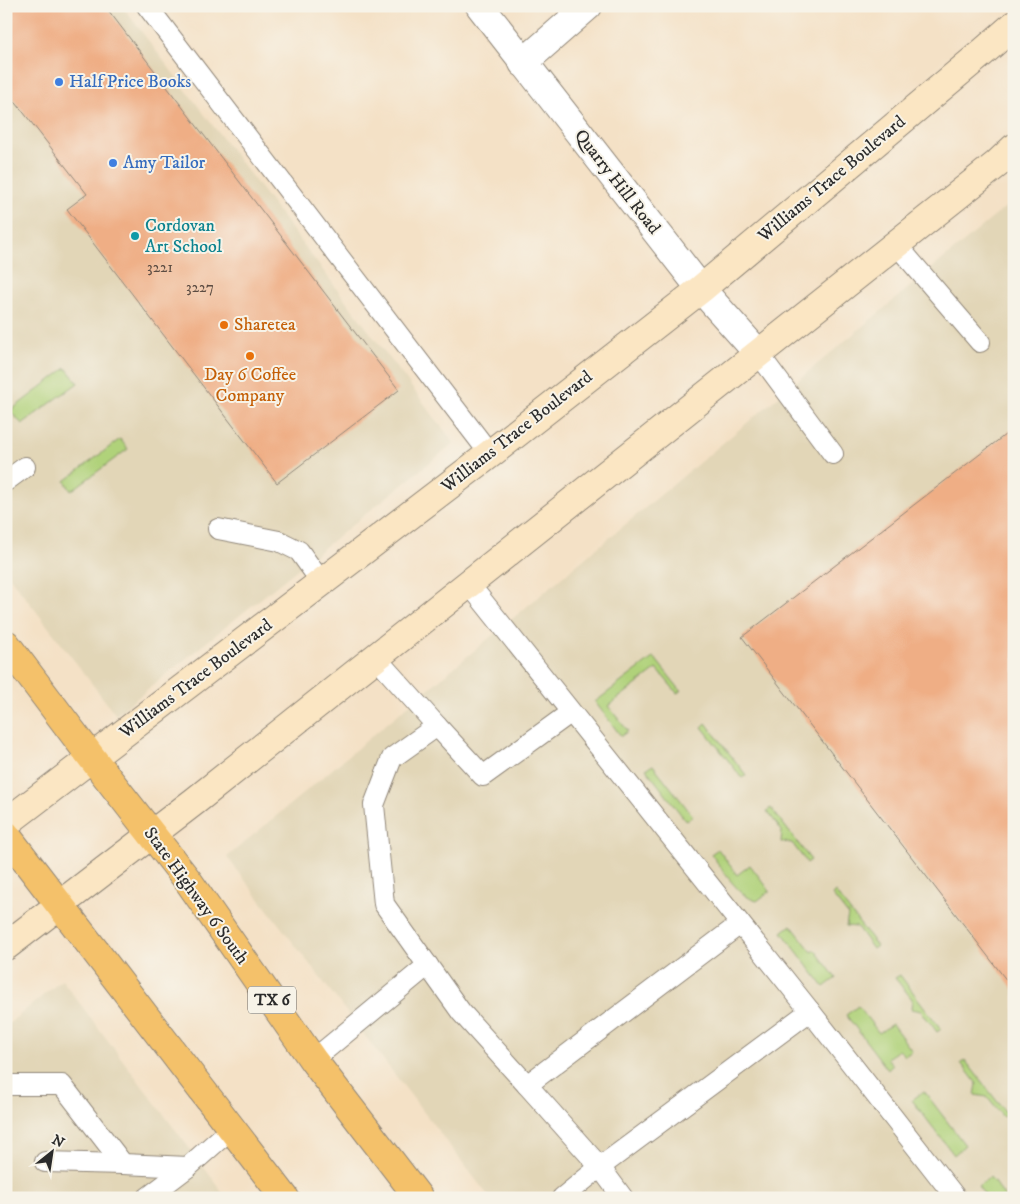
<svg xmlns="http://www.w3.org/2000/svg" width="1020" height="1204" font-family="'IM FELL DW Pica',serif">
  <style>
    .built { fill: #e2d6b7 }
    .green { fill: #b0d27a; stroke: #6e7e52 }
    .building { fill: #efae85 }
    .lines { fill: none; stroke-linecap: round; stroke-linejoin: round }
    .lane-casing { stroke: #908678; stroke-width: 22 }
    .street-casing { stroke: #908678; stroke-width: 30 }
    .secondary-casing { stroke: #908678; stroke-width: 30 }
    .primary-casing { stroke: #908678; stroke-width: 30 }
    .lane { stroke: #fff; stroke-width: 20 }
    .street { stroke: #fff; stroke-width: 28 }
    .secondary { stroke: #fbe6c3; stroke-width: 28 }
    .primary { stroke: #f4c16a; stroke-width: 28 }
    .shop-dot { fill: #3f7fe0; stroke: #f7f3e8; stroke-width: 2 }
    .culture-dot { fill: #0f9aa8; stroke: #f7f3e8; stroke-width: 2 }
    .food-dot { fill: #e8710a; stroke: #f7f3e8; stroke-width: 2 }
    .labels { text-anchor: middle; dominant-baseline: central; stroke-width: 4; stroke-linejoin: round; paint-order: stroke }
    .number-label { font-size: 15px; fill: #5c4c42 }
    .shield { fill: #f7f3e8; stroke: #686764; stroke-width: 1 }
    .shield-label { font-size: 16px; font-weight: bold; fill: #2b2b2b }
    .shop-label { font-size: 18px; fill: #366cbe; stroke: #f7f3e8; text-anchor: start }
    .street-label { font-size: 18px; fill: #2b2b2b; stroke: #f7f3e8 }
    .culture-label { font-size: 18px; fill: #0d838f; stroke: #f7f3e8; text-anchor: start }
    .food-label { font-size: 18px; fill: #c56008; stroke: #f7f3e8; text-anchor: start }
  </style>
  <rect width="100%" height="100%" fill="#f7f3e8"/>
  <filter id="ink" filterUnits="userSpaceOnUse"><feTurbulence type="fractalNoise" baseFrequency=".02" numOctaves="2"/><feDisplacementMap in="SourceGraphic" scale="10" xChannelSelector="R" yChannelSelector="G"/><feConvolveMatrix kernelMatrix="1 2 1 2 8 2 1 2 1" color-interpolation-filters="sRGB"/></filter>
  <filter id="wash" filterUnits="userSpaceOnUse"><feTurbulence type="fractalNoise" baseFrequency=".0096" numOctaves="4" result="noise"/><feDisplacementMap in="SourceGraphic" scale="20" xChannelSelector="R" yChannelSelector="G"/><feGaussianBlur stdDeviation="1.12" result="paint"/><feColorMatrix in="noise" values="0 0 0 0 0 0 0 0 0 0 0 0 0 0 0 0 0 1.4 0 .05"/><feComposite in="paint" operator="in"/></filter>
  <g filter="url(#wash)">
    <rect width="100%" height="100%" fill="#f4e1c6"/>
    <g class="built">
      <path d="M6,6H122L454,443L116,715L6,572Z"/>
      <path d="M1014,200V1198H490L227,857Z"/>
      <path d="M62,980L227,1198H6V1026Z"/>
    </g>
    <g class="green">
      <path d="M66,368L78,383L22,424L10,411Z"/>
      <path d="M120,439L128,449L71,491L65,481Z"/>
      <path d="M654,657L681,691L677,693L657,669L608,706L628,731L621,736L595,702Z"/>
      <path d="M706,723L746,775L742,778L702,727Z"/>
      <path d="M653,765L693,816L686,821L646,769Z"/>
      <path d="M771,808L811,860L807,863L792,843L781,842L782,831L767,811Z"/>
      <path d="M718,849L737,875L750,865L770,891L757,901C737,896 723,869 711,854Z"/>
      <path d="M835,892L877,946L873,949L857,927L846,926L848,915L832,895Z"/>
      <path d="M791,925L812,952L815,950L836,978L824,987L782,932Z"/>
      <path d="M900,975L941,1029L937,1032L921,1011L911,1009L912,999L895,978Z"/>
      <path d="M858,1006L879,1033L892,1024L912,1051L905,1056L899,1050L887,1058L893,1065L888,1070L846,1015Z"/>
      <path d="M965,1060L1007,1114L1003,1117L987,1097L975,1095L977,1084L961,1063Z"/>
      <path d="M924,1091L965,1145L954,1155L912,1100Z"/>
      <path d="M990,1177L1006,1198H987L978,1186Z"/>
    </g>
    <g id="blocks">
      <g class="building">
        <path d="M6,6H105L399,390L277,483L67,209L87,194L6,90Z"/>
        <path d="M1014,428V990L742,637Z"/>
      </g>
    </g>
  </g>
  <g filter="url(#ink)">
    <use href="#blocks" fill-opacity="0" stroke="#908678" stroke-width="1"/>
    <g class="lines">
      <defs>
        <g id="lane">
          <path d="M147,6L490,454"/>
          <path d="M896,244L980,342"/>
          <path d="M758,353L833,454"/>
          <path d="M6,481L25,467"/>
          <path d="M218,529L279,541L299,551L322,583"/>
          <path d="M469,584L810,1011L956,1198"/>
          <path d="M376,658L437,726L392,758L374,805L384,904L461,1012L527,1085L740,924"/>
          <path d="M437,726L483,776L570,713"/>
          <path d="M313,1060L428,965"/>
          <path d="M6,1085H62L123,1164L188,1167"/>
          <path d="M527,1085L600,1167L623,1198"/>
          <path d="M45,1162L123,1164"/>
          <path d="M147,1198L188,1167L232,1128"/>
          <path d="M562,1198L600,1167L810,1011"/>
        </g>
        <g id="street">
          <path d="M480,6L701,289L758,353"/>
          <path d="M523,63L588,6"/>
        </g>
        <g id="secondary">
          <path d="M6,823L490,454L701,289L982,53L1014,25"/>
          <path d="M6,946L195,801L997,164L1014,148"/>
        </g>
        <g id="primary">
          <path d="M6,644L92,758L189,882L313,1060L419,1198"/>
          <path d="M6,835L285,1198"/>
        </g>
      </defs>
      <use href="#lane" class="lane-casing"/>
      <use href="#street" class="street-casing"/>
      <use href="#secondary" class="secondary-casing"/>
      <use href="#primary" class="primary-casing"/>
      <use href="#lane" class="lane"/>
      <use href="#street" class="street"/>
      <use href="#secondary" class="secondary"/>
      <use href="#primary" class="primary"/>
    </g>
  </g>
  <g class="shop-dot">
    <circle cx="59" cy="82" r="5"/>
    <circle cx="113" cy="163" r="5"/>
  </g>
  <circle class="culture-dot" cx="135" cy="236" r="5"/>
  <g class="food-dot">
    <circle cx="224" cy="325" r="5"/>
    <circle cx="250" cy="356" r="5"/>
  </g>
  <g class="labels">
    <g class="number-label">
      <text x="160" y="267">3221</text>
      <text x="200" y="287">3227</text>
    </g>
    <rect class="shield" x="248" y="986.5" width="48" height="27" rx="4"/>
    <g class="shield-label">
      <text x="272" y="1000">TX 6</text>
    </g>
    <g class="shop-label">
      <text x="69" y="82">Half Price Books</text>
      <text x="123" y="163">Amy Tailor</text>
    </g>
    <g class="street-label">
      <text transform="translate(832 179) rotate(-40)">Williams Trace Boulevard</text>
      <text transform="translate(617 182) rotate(52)">Quarry Hill Road</text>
      <text transform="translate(517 432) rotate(-38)">Williams Trace Boulevard</text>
      <text transform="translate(196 679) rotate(-37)">Williams Trace Boulevard</text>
      <text transform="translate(196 896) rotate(54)">State Highway 6 South</text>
    </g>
    <g class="culture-label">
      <text x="145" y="226">Cordovan<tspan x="145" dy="21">Art School</tspan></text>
    </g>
    <g class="food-label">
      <text x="234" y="325">Sharetea</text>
      <text x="250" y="375" text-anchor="middle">Day 6 Coffee<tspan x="250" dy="21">Company</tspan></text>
    </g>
  </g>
  <rect width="1020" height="1204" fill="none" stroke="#f7f3e8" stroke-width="25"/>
  <g transform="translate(52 1152) rotate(30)" stroke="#f7f3e8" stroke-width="4" paint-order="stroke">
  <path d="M0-4L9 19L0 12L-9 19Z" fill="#2b2b2b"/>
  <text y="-8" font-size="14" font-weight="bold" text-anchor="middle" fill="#2b2b2b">N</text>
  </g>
</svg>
